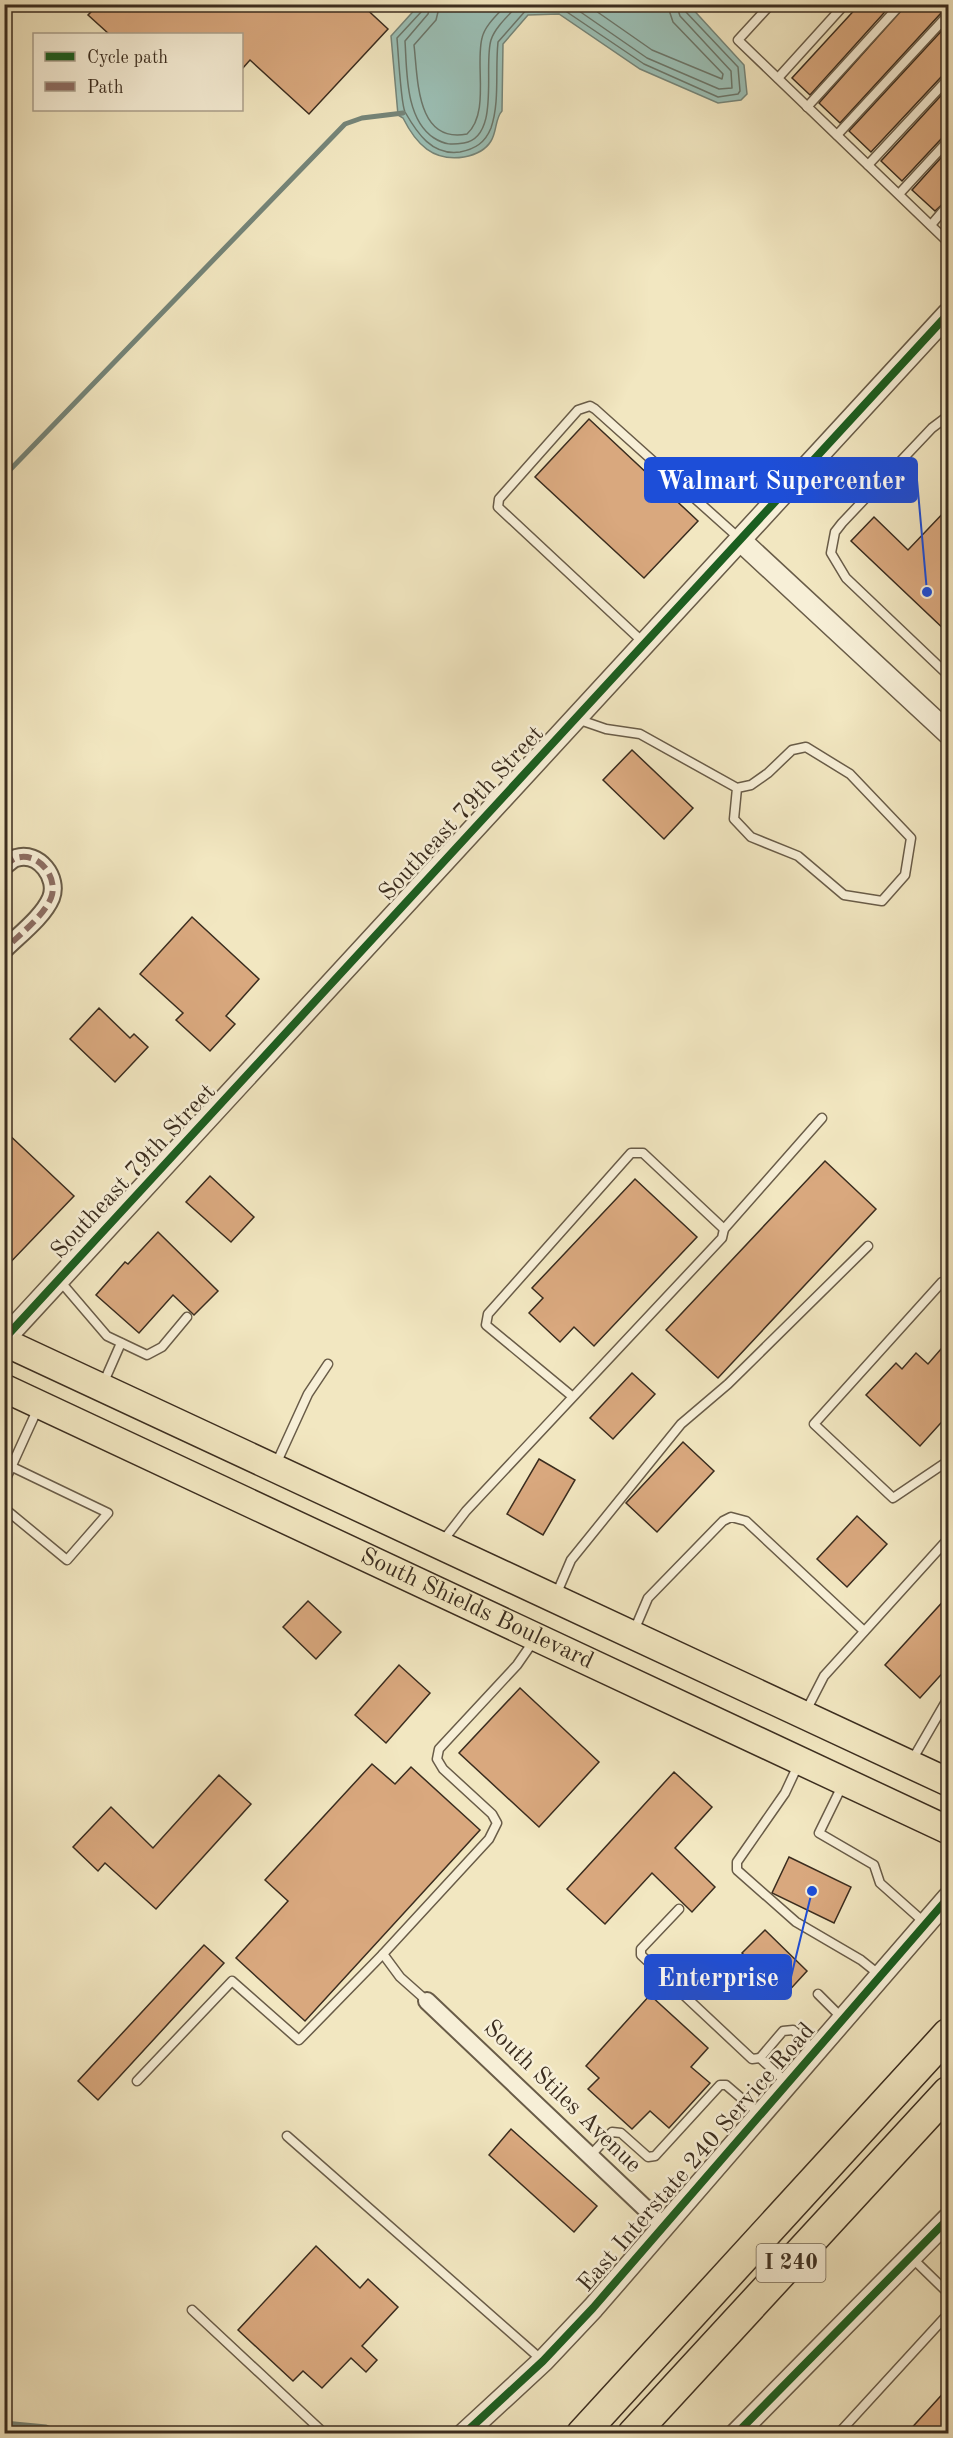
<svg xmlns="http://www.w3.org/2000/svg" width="953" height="2438" font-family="'Old Standard TT',serif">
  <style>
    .water { fill: #9bbfb5; stroke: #758579; stroke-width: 1.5 }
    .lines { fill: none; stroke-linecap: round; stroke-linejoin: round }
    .shore { stroke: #6b766a; stroke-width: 1.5 }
    .stream { stroke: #758579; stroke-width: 5 }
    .building { fill: #d9a87e; stroke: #3b2d1f; stroke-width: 1.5 }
    .service-casing { stroke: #695c48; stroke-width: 11 }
    .minor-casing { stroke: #695c48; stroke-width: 20 }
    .tertiary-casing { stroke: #695c48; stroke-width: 24 }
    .primary-casing { stroke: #3b2d1f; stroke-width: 30 }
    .motorway-casing { stroke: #3b2d1f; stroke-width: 33 }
    .service { stroke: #f7efd7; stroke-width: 8 }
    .minor { stroke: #f7efd7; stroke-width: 16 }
    .tertiary { stroke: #f7efd7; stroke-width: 21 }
    .primary { stroke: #f2e7c1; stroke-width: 27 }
    .motorway { stroke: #f2e7c1; stroke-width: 30 }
    .quiet { stroke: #8d6e63; stroke-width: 6; stroke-dasharray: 12 6; stroke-linecap: butt }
    .cycleway-casing { stroke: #f7efd7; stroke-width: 11 }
    .cycleway { stroke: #1b5e20; stroke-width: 8 }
    .labels { text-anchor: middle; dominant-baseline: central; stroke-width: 5; stroke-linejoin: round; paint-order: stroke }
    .shield { fill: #f7efd7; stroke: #736756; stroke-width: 1.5 }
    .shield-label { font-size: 22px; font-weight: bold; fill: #3b2d1f }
    .street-label { font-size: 24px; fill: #3b2d1f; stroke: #f7efd7 }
    .leader { fill: none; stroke: #1d4ed8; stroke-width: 2 }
    .callout-dot { fill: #1d4ed8; stroke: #f7efd7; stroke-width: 2 }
    .callout { fill: #1d4ed8; stroke: #1d4ed8; stroke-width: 2 }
    .callout-label { font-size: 26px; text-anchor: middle; font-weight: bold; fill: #fff }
  </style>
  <rect width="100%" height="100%" fill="#f2e7c1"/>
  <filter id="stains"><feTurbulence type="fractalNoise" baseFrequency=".00333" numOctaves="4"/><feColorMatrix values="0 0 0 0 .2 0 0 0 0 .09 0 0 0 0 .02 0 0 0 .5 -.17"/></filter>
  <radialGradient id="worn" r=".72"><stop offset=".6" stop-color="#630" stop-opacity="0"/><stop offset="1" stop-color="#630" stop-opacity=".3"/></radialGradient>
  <path class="water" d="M419,5H689L744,65L747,94L741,100L718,103L640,69L559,14L528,15L503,44L502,111C495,118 497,132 491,141C485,151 475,155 464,157C433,162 416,144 403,118L398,115L391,36Z"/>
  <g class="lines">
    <g class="shore">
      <path d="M423,4L422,11L397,38C398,50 401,104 405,112C417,133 432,156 460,152C475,149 485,143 491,128C500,101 495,71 498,42L527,9L561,8L644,64L718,97L738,94L740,91L738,67L685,11L684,4"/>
      <path d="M431,4L428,14L405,41C407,71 405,119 434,138C445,145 452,145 464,143C501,137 483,65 491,40C495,27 510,14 519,4"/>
      <path d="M440,4L436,20L414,45C418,79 416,144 467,134C490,113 475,65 482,38C485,25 498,14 507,4"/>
      <path d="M569,4L647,58L719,89L732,88L731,71L680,16L676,4"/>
      <path d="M586,4L652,50L722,79L723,74L673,22L667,4"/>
    </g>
    <g class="stream">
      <path d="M4,476L345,124L362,118L403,113"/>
      <path d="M4,2423L46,2427L63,2434"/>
    </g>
  </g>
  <g class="building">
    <path d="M99,4H361L388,29L309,114L250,60L242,69V34H109L88,15Z"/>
    <path d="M860,4H892L810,95L792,78Z"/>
    <path d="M907,4H948V9L943,11L840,123L819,103Z"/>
    <path d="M948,24V73L943,75L871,152L849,131Z"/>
    <path d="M948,88V135L943,137L902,181L881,161Z"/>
    <path d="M948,150V199L935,211L912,190Z"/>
    <path d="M589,419L698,521L644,578L535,477Z"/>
    <path d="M948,508V633L851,541L874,517L908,550Z"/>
    <path d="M632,750L693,808L664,839L603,780Z"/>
    <path d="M192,917L259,979L226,1016L235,1024L210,1051L176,1020L183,1013L140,974Z"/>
    <path d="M99,1008L130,1038L134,1034L148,1047L115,1082L70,1039Z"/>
    <path d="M4,1130L74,1196L4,1269Z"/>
    <path d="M825,1161L876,1209L718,1378L666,1330Z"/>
    <path d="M210,1176L254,1217L231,1242L186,1202Z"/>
    <path d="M635,1179L697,1237L594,1346L574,1327L560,1342L529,1313L543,1298L532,1288Z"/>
    <path d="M158,1232L218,1291L194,1315L173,1295L139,1333L96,1295L125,1262L128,1264Z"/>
    <path d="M948,1341V1415L920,1446L866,1395L896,1363L902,1369L916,1353L928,1364Z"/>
    <path d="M632,1373L655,1394L613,1439L590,1418Z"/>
    <path d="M683,1442L714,1471L657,1532L626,1503Z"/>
    <path d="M539,1459L575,1480L543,1535L507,1514Z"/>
    <path d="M857,1516L887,1544L847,1587L817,1559Z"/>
    <path d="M948,1596V1667L920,1698L885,1665Z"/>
    <path d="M308,1601L341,1632L316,1659L283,1627Z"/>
    <path d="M399,1665L430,1693L386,1743L355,1715Z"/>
    <path d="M520,1688L599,1762L539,1827L459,1753Z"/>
    <path d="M372,1764L395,1784L411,1767L480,1830L305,2021L236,1958L288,1901L265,1880Z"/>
    <path d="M674,1772L712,1807L675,1848L715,1887L692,1912L652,1873L605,1924L567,1889Z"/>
    <path d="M219,1775L251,1804L156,1909L105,1863L98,1871L73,1847L111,1807L153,1848Z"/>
    <path d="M789,1857L851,1887L834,1923L772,1893Z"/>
    <path d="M765,1930L807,1971L785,1995L742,1953Z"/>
    <path d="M204,1945L224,1963L98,2100L78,2081Z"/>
    <path d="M650,1995L708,2048L691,2067L710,2083L669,2128L650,2111L632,2129L588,2089L599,2078L586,2066Z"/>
    <path d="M511,2129L597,2206L574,2232L489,2155Z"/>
    <path d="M316,2246L360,2288L368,2279L398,2307L362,2346L377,2360L366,2372L351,2358L322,2388L303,2371L293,2381L238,2330Z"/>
    <path d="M948,2388V2433H907Z"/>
  </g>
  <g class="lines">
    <defs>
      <g id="service">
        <path d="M771,4L738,40L948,242"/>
        <path d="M778,78L845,4"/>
        <path d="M807,107L901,4"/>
        <path d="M837,135L948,15"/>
        <path d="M868,165L948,79"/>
        <path d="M899,194L948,141"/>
        <path d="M931,225L948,205"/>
        <path d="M948,416L932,428L842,523L835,532L831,553L846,578L948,675"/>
        <path d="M645,644L498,507L499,499L578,410L590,406L595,409L740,539"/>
        <path d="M577,719L606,729L640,734L737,788L751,785L768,773L792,750L806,747L850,774L911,838L905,875L882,901L844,895L798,856L751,837L734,819L737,788"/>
        <path d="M724,1229L822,1118"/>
        <path d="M60,1281L107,1336L147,1355L162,1347L187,1317"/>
        <path d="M948,1282H942L814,1424L893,1498L948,1461"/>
        <path d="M103,1384L121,1343"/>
        <path d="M4,1463L108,1513L67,1560L4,1508"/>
        <path d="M276,1464L308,1394L328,1364"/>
        <path d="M4,1483L38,1408"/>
        <path d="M442,1542L466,1511L722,1238L724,1229L643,1153H631L488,1314L486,1325L573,1397"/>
        <path d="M556,1595L571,1560L681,1424L728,1384L868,1246"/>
        <path d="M633,1633L648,1598L723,1521L731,1517L746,1521L864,1631"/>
        <path d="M806,1711L824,1676L948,1539"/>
        <path d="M911,1762L948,1698"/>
        <path d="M799,1763L785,1793L737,1862V1870L796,1922L861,1960L881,1976"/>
        <path d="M843,1784L819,1833L874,1865L880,1883L925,1923"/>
        <path d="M679,1909L641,1949V1955L752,2059L760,2058"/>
        <path d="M818,1994L843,2019"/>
        <path d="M427,2001L400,1977L383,1954L489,1839L497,1823L492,1814L443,1769L437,1759L439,1749L517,1665L535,1639"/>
        <path d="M137,2081L232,1981L299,2040L383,1954"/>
        <path d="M787,2083L760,2058L783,2031L793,2030L816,2051"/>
        <path d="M287,2136L543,2361"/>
        <path d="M590,2156L612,2132L621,2133L648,2157L655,2156L720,2085H726L761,2115"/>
        <path d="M912,2258L948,2293"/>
        <path d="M192,2310L325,2434"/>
        <path d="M838,2434L948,2314"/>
      </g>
      <g id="minor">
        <path d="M4,866C8,864 12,859 16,858C39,851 59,878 51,898C43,917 19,935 4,950"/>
        <path d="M427,2001L665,2227"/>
      </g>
      <g id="tertiary">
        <path d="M741,541L948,733"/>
        <path d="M4,1339L948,314"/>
        <path d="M464,2434L543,2361L593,2308L948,1898"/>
        <path d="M736,2434L948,2219"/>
      </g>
      <g id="primary">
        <path d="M4,1342L948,1782"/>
        <path id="s1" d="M4,1388L948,1830"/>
      </g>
      <g id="motorway">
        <path d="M582,2434L948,2034"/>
        <path d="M633,2434L948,2092"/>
      </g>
    </defs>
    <use href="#service" class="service-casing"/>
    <use href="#minor" class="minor-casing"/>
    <use href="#tertiary" class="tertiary-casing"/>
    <use href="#primary" class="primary-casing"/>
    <use href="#motorway" class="motorway-casing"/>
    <use href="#service" class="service"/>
    <use href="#minor" class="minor"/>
    <use href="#tertiary" class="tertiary"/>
    <use href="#primary" class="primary"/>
    <use href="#motorway" class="motorway"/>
    <path class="quiet" d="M4,866C8,864 12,859 16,858C39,851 59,878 51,898C43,917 19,935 4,950"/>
    <defs>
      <g id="cycleway">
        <path d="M4,1339L948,314"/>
        <path d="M464,2434L543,2361L593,2308L948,1898"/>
        <path d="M736,2434L948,2219"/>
      </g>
    </defs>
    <use href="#cycleway" class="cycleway-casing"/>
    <use href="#cycleway" class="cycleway"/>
  </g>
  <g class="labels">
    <rect class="shield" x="756.5" y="2244" width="69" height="38" rx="4.5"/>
    <g class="shield-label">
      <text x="791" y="2263">I 240</text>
    </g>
    <g class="street-label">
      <text transform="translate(462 814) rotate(-47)">Southeast 79th Street</text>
      <text transform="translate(134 1172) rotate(-47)">Southeast 79th Street</text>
      <text stroke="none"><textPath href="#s1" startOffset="522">South Shields Boulevard</textPath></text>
      <text transform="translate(562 2097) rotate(44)">South Stiles Avenue</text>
      <text transform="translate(697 2158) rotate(-49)">East Interstate 240 Service Road</text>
    </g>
  </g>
  <path class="leader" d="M927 592L917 480M812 1891L791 1977"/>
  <g class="callout-dot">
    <circle cx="927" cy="592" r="6"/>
    <circle cx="812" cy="1891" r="6"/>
  </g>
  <g class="callout">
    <rect x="645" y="458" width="272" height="44" rx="6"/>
    <rect x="645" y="1955" width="146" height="44" rx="6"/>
  </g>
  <g class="callout-label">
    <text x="781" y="489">Walmart Supercenter</text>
    <text x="718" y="1986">Enterprise</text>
  </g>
  <rect width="953" height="2438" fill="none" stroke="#f2e7c1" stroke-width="24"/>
  <rect x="6" y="6" width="941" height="2426" fill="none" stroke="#3b2d1f" stroke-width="3"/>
  <rect x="12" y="12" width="929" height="2414" fill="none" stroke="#3b2d1f" stroke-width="1.5"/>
  <rect x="33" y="33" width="210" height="78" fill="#f7efd7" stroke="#aca18d" stroke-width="1.5"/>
  <rect x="45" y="52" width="30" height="9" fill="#1b5e20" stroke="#aca18d" stroke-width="1.5"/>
  <text x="87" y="63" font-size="18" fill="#3b2d1f">Cycle path</text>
  <rect x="45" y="82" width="30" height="9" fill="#8d6e63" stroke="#aca18d" stroke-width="1.5"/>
  <text x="87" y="93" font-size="18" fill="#3b2d1f">Path</text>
  <rect width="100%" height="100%" filter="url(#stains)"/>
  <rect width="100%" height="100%" fill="url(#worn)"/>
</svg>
